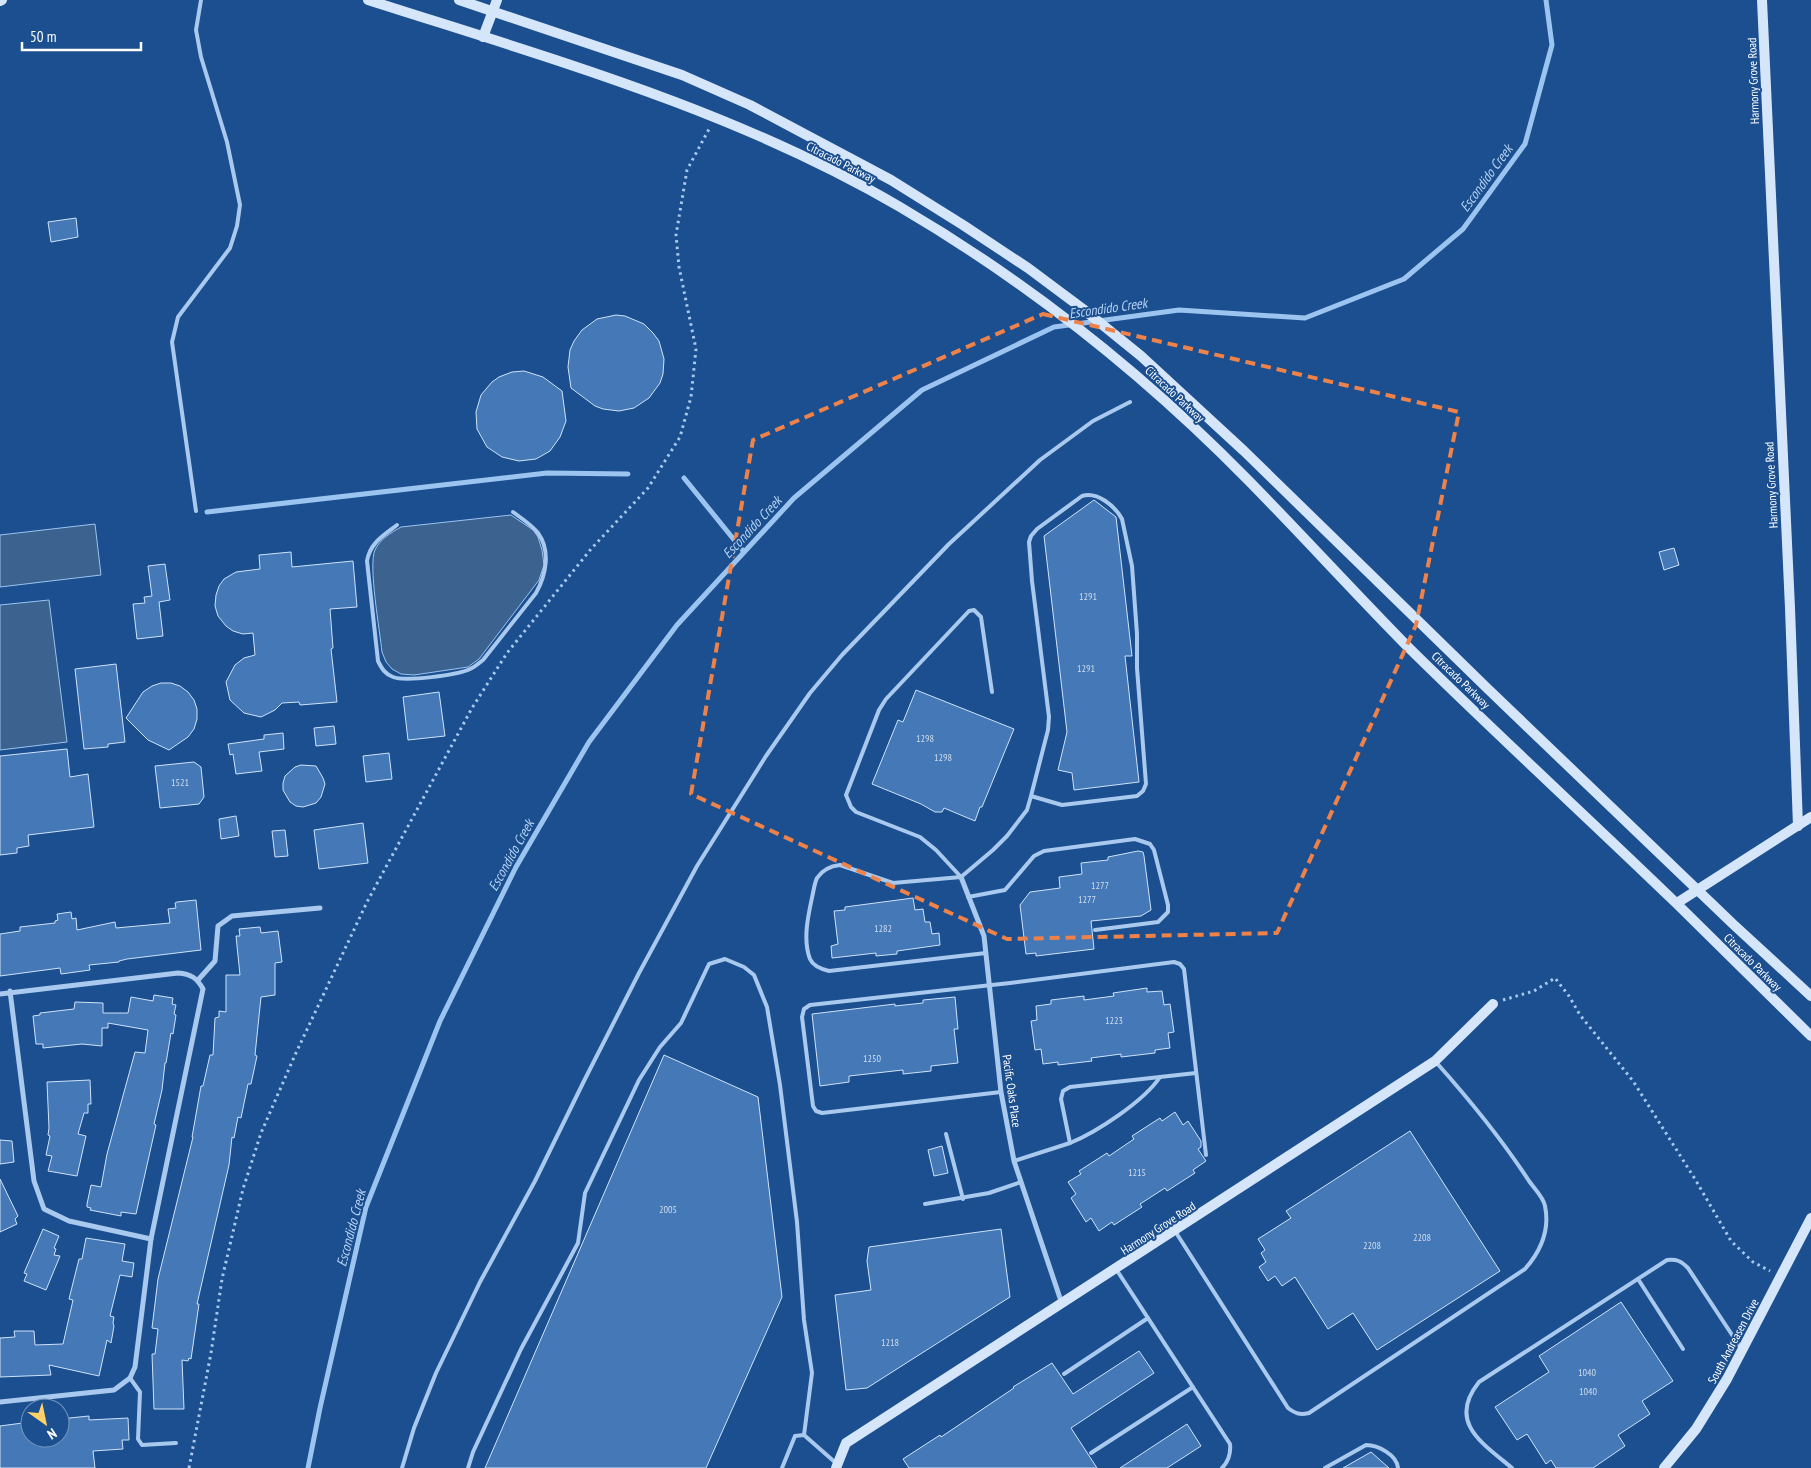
<svg xmlns="http://www.w3.org/2000/svg" width="1811" height="1468" font-family="'PT Sans Narrow',sans-serif">
  <style>
    .water { fill: #3c6290; stroke: #9cc4f0 }
    .lines { fill: none; stroke-linecap: round; stroke-linejoin: round }
    .stream { stroke: #9cc4f0; stroke-width: 5 }
    .building { fill: #4478b7; stroke: #cfe3fa }
    .path { stroke: #a9c9ee; stroke-width: 3; stroke-dasharray: 2.5 4; stroke-linecap: butt }
    .lane { stroke: #a9c9ee; stroke-width: 4 }
    .street { stroke: #a9c9ee; stroke-width: 5 }
    .secondary { stroke: #d6e6fa; stroke-width: 10 }
    .marked { fill: none; stroke: #ee8249; stroke-width: 4; stroke-dasharray: 10 6; stroke-linejoin: round }
    .labels { text-anchor: middle; dominant-baseline: central; stroke-width: 4; stroke-linejoin: round; paint-order: stroke }
    .number-label { font-size: 10px; fill: #d0dded }
    .street-label { font-size: 12px; fill: #fff; stroke: #1b4f8f }
    .water-label { font-size: 14px; font-style: italic; fill: #b5d3f5; stroke: #1b4f8f }
  </style>
  <rect width="100%" height="100%" fill="#1b4f8f"/>
  <g class="water">
    <path d="M511,515L533,530L538,537L542,550L544,565L539,580L479,659L468,667L414,675L401,674L392,669L386,662L382,652C380,632 368,564 375,550C379,540 392,532 401,527Z"/>
    <path d="M95,524L101,575L0,587V535Z"/>
    <path d="M49,600L67,742L0,750V605Z"/>
  </g>
  <g class="lines">
    <g class="stream">
      <path d="M684,478L744,552"/>
      <path d="M207,512L547,473L628,474"/>
      <path d="M308,1468L320,1408L366,1207L440,1021L516,867L589,742L677,625L794,498L922,390L1054,327L1179,310L1305,318L1404,279L1463,229L1525,144L1552,45L1546,0"/>
    </g>
  </g>
  <g class="building">
    <path d="M76,218L78,237L51,242L48,222Z"/>
    <path d="M616,315L625,316L644,324L653,333L659,341L664,359L663,374L660,383L649,398L634,408L619,411L603,409L595,406L571,388L568,367L570,350L574,341L582,330L597,319Z"/>
    <path d="M524,371L543,377L562,391L566,421L560,437L550,451L536,459L519,461L502,457L487,447L477,429L476,412L481,395L492,382L499,377L512,372Z"/>
    <path d="M1094,500L1116,517L1132,656H1125L1139,782L1074,790L1072,773L1058,770L1067,732L1044,536Z"/>
    <path d="M1674,548L1679,565L1664,570L1659,552Z"/>
    <path d="M291,552L292,567L353,561L357,607L330,609L333,648L331,649L337,702L300,705L299,702L282,703L275,710L261,717L244,713L230,700L226,682L235,665L244,658L255,655L253,633L243,634L233,631L226,626L218,616L215,606L216,595L219,586L224,579L236,572L260,569L259,555Z"/>
    <path d="M165,564L170,600L159,602L163,636L137,639L133,604L145,603L144,597L152,596L148,566Z"/>
    <path d="M116,664L125,742L108,744V747L84,749L75,669Z"/>
    <path d="M161,683H171L180,686L188,692L194,700L197,709V719L194,729L188,737L169,750L148,740L126,718L143,692L152,686Z"/>
    <path d="M916,690L1014,729L982,807H980L975,821L944,808L942,812H935L921,804L872,784L898,720L903,722Z"/>
    <path d="M439,692L445,736L408,740L403,697Z"/>
    <path d="M334,726L336,744L316,746L314,728Z"/>
    <path d="M283,733L284,749L259,752L262,771L236,774L233,754L230,755L228,744L264,739V735Z"/>
    <path d="M67,749L70,777L88,774L94,827L28,835L29,846L17,848V853L0,855V756Z"/>
    <path d="M389,753L392,779L366,782L363,756Z"/>
    <path d="M194,762L201,767L204,797L199,804L160,808L155,766Z"/>
    <path d="M301,765L316,766L323,778L325,784L321,797L316,803L303,807L296,806L290,802L283,790V783L285,776L295,767Z"/>
    <path d="M236,816L239,836L221,839L219,819Z"/>
    <path d="M363,823L368,863L319,869L314,830Z"/>
    <path d="M285,830L288,856L275,857L272,831Z"/>
    <path d="M1138,851L1143,852L1144,856L1151,910L1141,916L1091,921L1094,949L1036,956V953L1026,954L1020,905L1030,892L1060,888L1059,877L1082,874L1081,863L1108,860V857Z"/>
    <path d="M913,898L915,910L923,909L925,922H930L932,934L939,933L940,945L897,951V954L876,956V953L832,958L831,946L838,944L834,911L845,910V907Z"/>
    <path d="M196,900L201,950L127,959L119,961V962L89,965L90,970L61,974L60,968L0,976V934L20,931V927L55,923V921L58,920L57,914L71,912L72,919L76,918L77,930L115,922L116,928L170,923L168,909L176,908L175,903L177,902Z"/>
    <path d="M260,927L261,933L278,931L282,962L275,963V995L261,997L255,1055L257,1056L251,1084H248L241,1118L238,1117L234,1138L232,1137L229,1165L197,1304H199L191,1359L189,1358L188,1361L182,1360L184,1409H154L152,1354H155L158,1329L152,1328L158,1279L193,1137H192L201,1086H203L210,1055H213L215,1018L219,1017V1011L226,1012V975H240L236,936H240L239,929Z"/>
    <path d="M1147,988V992L1162,991L1164,1005L1170,1004L1174,1032L1168,1033L1170,1048L1155,1050V1053L1121,1057V1054L1091,1058L1092,1061L1058,1065V1062L1043,1064L1041,1049L1035,1050L1031,1021L1037,1020L1036,1006L1051,1004V1000L1084,996V1000L1114,996L1113,993Z"/>
    <path d="M154,995L173,998L172,1004L176,1005L174,1014L176,1015L173,1034L171,1033L166,1063H165L162,1090L154,1124L156,1125L136,1214L121,1212V1216L90,1210L91,1208L87,1207V1204L91,1185L101,1187L107,1154L135,1052L145,1053L148,1030L108,1023V1028H102V1046L82,1044L43,1048V1044H36L33,1016L40,1015V1013L74,1009L75,1002L103,1003V1013H128L131,997L153,1001Z"/>
    <path d="M955,997L958,1029H954L958,1063L931,1066V1071L903,1074V1070L849,1076V1082L820,1086L812,1014L895,1004V1006L923,1003V1000Z"/>
    <path d="M664,1055L758,1097L782,1297L706,1468H485Z"/>
    <path d="M90,1080L91,1104H88V1113H84L78,1134L86,1136L77,1176L48,1171L52,1156L46,1155L50,1136L48,1135L49,1128L47,1082Z"/>
    <path d="M1175,1112L1183,1125L1188,1121L1201,1141V1147L1198,1149L1206,1161L1193,1170L1195,1173L1167,1191L1165,1188L1140,1204L1142,1207L1114,1225L1112,1222L1099,1231L1091,1218L1086,1222L1071,1198L1076,1194L1068,1182L1081,1174L1079,1171L1107,1153L1109,1156L1134,1139L1132,1136L1160,1118L1162,1121Z"/>
    <path d="M1410,1131L1500,1271L1377,1350L1353,1313L1328,1329L1295,1277L1282,1286L1275,1276L1268,1281L1259,1267L1266,1262L1261,1253L1265,1250L1258,1239L1291,1218L1286,1211Z"/>
    <path d="M0,1140L12,1141L14,1162L0,1164Z"/>
    <path d="M942,1146L948,1173L934,1176L928,1150Z"/>
    <path d="M0,1179L18,1216L15,1219L17,1224L0,1232Z"/>
    <path d="M43,1229L59,1236L54,1248L56,1249L54,1255L60,1256L46,1290L24,1281L27,1274L24,1273Z"/>
    <path d="M1001,1229L1010,1297L867,1388L846,1390L835,1295L871,1290L867,1261L869,1247Z"/>
    <path d="M86,1238L125,1244L122,1261L134,1263L132,1277L120,1275L110,1316L114,1317L113,1323L114,1326L111,1343L107,1340L99,1376L49,1365L51,1375L0,1377V1338L15,1337L14,1331H34L35,1345L63,1344L73,1300L69,1299L79,1259H82Z"/>
    <path d="M1621,1302L1673,1381L1642,1401L1650,1414L1618,1435L1625,1446L1593,1468H1556L1551,1460L1546,1464L1527,1434L1517,1440L1495,1407L1549,1372L1539,1356Z"/>
    <path d="M1139,1351L1154,1373L1071,1428L1097,1468H909L903,1459L940,1435L941,1437L1014,1388L1013,1387L1052,1363L1073,1394Z"/>
    <path d="M89,1416V1420L128,1418L129,1440H122L123,1449L93,1451L95,1468H0V1426L30,1422V1438H60V1419Z"/>
    <path d="M1187,1424L1201,1446L1167,1468H1120Z"/>
    <path d="M1371,1452L1389,1468H1343Z"/>
  </g>
  <g class="lines">
    <g class="path">
      <path d="M1503,1000L1534,991L1555,978L1569,996L1580,1015L1633,1081L1695,1179L1731,1241L1753,1262L1770,1271"/>
      <path d="M189,1468L211,1353L222,1279L243,1189L261,1133L295,1055L367,902L472,708L507,653L591,549L648,488L680,437L691,397L696,349L679,267L676,235L687,170L709,129"/>
    </g>
    <g class="lane">
      <path d="M196,511L172,342L178,317L230,248L237,226L240,205L227,142L201,57L196,30L201,0"/>
      <path d="M397,525C383,536 370,543 367,561L378,661C382,669 385,674 393,677C405,682 458,675 470,669C475,667 479,663 483,660L536,593C546,575 551,551 538,533C532,525 521,518 513,512"/>
      <path d="M961,877L936,850L920,837L856,812L851,807L846,795L879,710L886,699L969,611L974,610L981,617L992,692"/>
      <path d="M968,897L1005,890L1034,856L1044,851L1135,839L1150,844L1154,850L1168,905V912L1158,922L1095,930"/>
      <path d="M986,953L829,971C821,969 813,966 810,959C802,939 809,912 813,893C814,888 815,882 817,878C823,869 831,866 840,865L893,883L961,877L993,850L1007,836L1027,810L1031,796L1062,805L1137,796L1143,791L1146,784L1137,668V634L1132,566L1122,519C1115,506 1097,491 1082,496L1037,529L1031,536L1029,542L1032,581L1049,717L1048,730L1031,796"/>
      <path d="M1001,1092L822,1113L816,1111L813,1106L802,1017L804,1009L810,1005L1010,983L1174,962L1180,964L1184,969L1206,1155"/>
      <path d="M946,1134L963,1199"/>
      <path d="M1070,1143C1097,1132 1144,1101 1160,1077"/>
      <path d="M1014,1161L1070,1143L1061,1099L1063,1091L1070,1087L1196,1073"/>
      <path d="M925,1204L989,1193L1021,1182"/>
      <path d="M1175,1231L1288,1408C1296,1414 1300,1415 1309,1413L1525,1269C1540,1252 1550,1230 1545,1206C1544,1198 1534,1188 1529,1181C1501,1138 1469,1099 1435,1061"/>
      <path d="M1116,1269L1230,1444C1231,1454 1229,1461 1222,1468"/>
      <path d="M1638,1279L1683,1349"/>
      <path d="M1064,1374L1148,1318"/>
      <path d="M130,1378L140,1392L138,1439L142,1445L176,1443"/>
      <path d="M1091,1453L1193,1387"/>
      <path d="M402,1468L414,1428L436,1373L480,1282L535,1181L584,1081L639,973L697,866L766,756L810,693L842,655L949,544L1040,460L1093,421L1130,402"/>
      <path d="M468,1468L473,1452L521,1349L578,1243L585,1193L639,1080L660,1047L681,1023L709,964L725,959L744,967L754,975L767,1007L780,1085L797,1222L804,1320L812,1373L804,1435"/>
      <path d="M782,1468L795,1436L804,1435L837,1464"/>
      <path d="M1325,1468L1366,1445C1378,1445 1397,1455 1398,1468"/>
      <path d="M1512,1468C1482,1443 1447,1422 1479,1382L1667,1260C1677,1259 1681,1261 1688,1268L1742,1350"/>
    </g>
    <g class="street">
      <path d="M961,877L984,936L1001,1092L1014,1161L1062,1304"/>
      <path d="M198,980L215,961L218,926L232,916L320,908"/>
      <path d="M10,991L34,1181L44,1209L69,1221L151,1239"/>
      <path d="M0,994L178,973C191,974 197,978 203,989L151,1239L135,1367L130,1378L114,1390L0,1402"/>
    </g>
    <g class="secondary">
      <path d="M368,0C549,58 735,110 900,207C1028,282 1145,375 1249,481C1302,535 1353,591 1406,645C1494,732 1586,816 1675,902C1721,947 1766,992 1811,1036"/>
      <path d="M459,0L682,75L750,105L891,180L963,225L1028,268L1083,309L1141,356L1244,451L1489,690L1734,925L1811,996"/>
      <path d="M1762,0L1790,608L1798,826"/>
      <path d="M0,1L2,0"/>
      <path d="M483,37L497,0"/>
      <path d="M1677,903L1811,817"/>
      <path d="M836,1468L846,1443L1435,1061L1493,1004"/>
      <path d="M1664,1468L1696,1429L1727,1379L1811,1218"/>
    </g>
  </g>
  <path class="marked" d="M1043,314L1459,412L1416,625L1277,933L1007,939L691,794L753,440Z"/>
  <g class="labels">
    <g class="number-label">
      <text x="1088" y="596">1291</text>
      <text x="1086" y="668">1291</text>
      <text x="925" y="738">1298</text>
      <text x="943" y="757">1298</text>
      <text x="180" y="782">1521</text>
      <text x="1100" y="885">1277</text>
      <text x="1087" y="899">1277</text>
      <text x="883" y="928">1282</text>
      <text x="1114" y="1020">1223</text>
      <text x="872" y="1058">1250</text>
      <text x="1137" y="1172">1215</text>
      <text x="668" y="1209">2005</text>
      <text x="1422" y="1237">2208</text>
      <text x="1372" y="1245">2208</text>
      <text x="890" y="1342">1218</text>
      <text x="1587" y="1372">1040</text>
      <text x="1588" y="1391">1040</text>
    </g>
    <g class="street-label">
      <text transform="translate(1753 81) rotate(-92)">Harmony Grove Road</text>
      <text transform="translate(841 162) rotate(27)">Citracado Parkway</text>
      <text transform="translate(1175 394) rotate(43)">Citracado Parkway</text>
      <text transform="translate(1771 485) rotate(-93)">Harmony Grove Road</text>
      <text transform="translate(1461 680) rotate(44)">Citracado Parkway</text>
      <text transform="translate(1753 962) rotate(45)">Citracado Parkway</text>
      <text transform="translate(1012 1091) rotate(82)">Pacific Oaks Place</text>
      <text transform="translate(1158 1228) rotate(-33)">Harmony Grove Road</text>
      <text transform="translate(1733 1341) rotate(-62)">South Andreasen Drive</text>
    </g>
    <g class="water-label">
      <text transform="translate(1486 178) rotate(-54)">Escondido Creek</text>
      <text transform="translate(1108 308) rotate(-8)">Escondido Creek</text>
      <text transform="translate(752 527) rotate(-47)">Escondido Creek</text>
      <text transform="translate(511 855) rotate(-61)">Escondido Creek</text>
      <text transform="translate(351 1228) rotate(-75)">Escondido Creek</text>
    </g>
  </g>
  <g transform="translate(45 1423) rotate(147)"><circle r="24" fill="#1b4f8f" stroke="#7695bc"/>
  <path d="M0-4L9 19L0 12L-9 19Z" fill="#ffd166"/>
  <text y="-8" font-size="14" font-weight="bold" text-anchor="middle" fill="#ffffff">N</text>
  </g>
  <path d="M22 42v8h119v-8" fill="none" stroke="#ffffff" stroke-width="2.5"/>
  <text x="30" y="42" font-size="15" fill="#ffffff" stroke="#1b4f8f" stroke-width="4" paint-order="stroke">50 m</text>
</svg>
